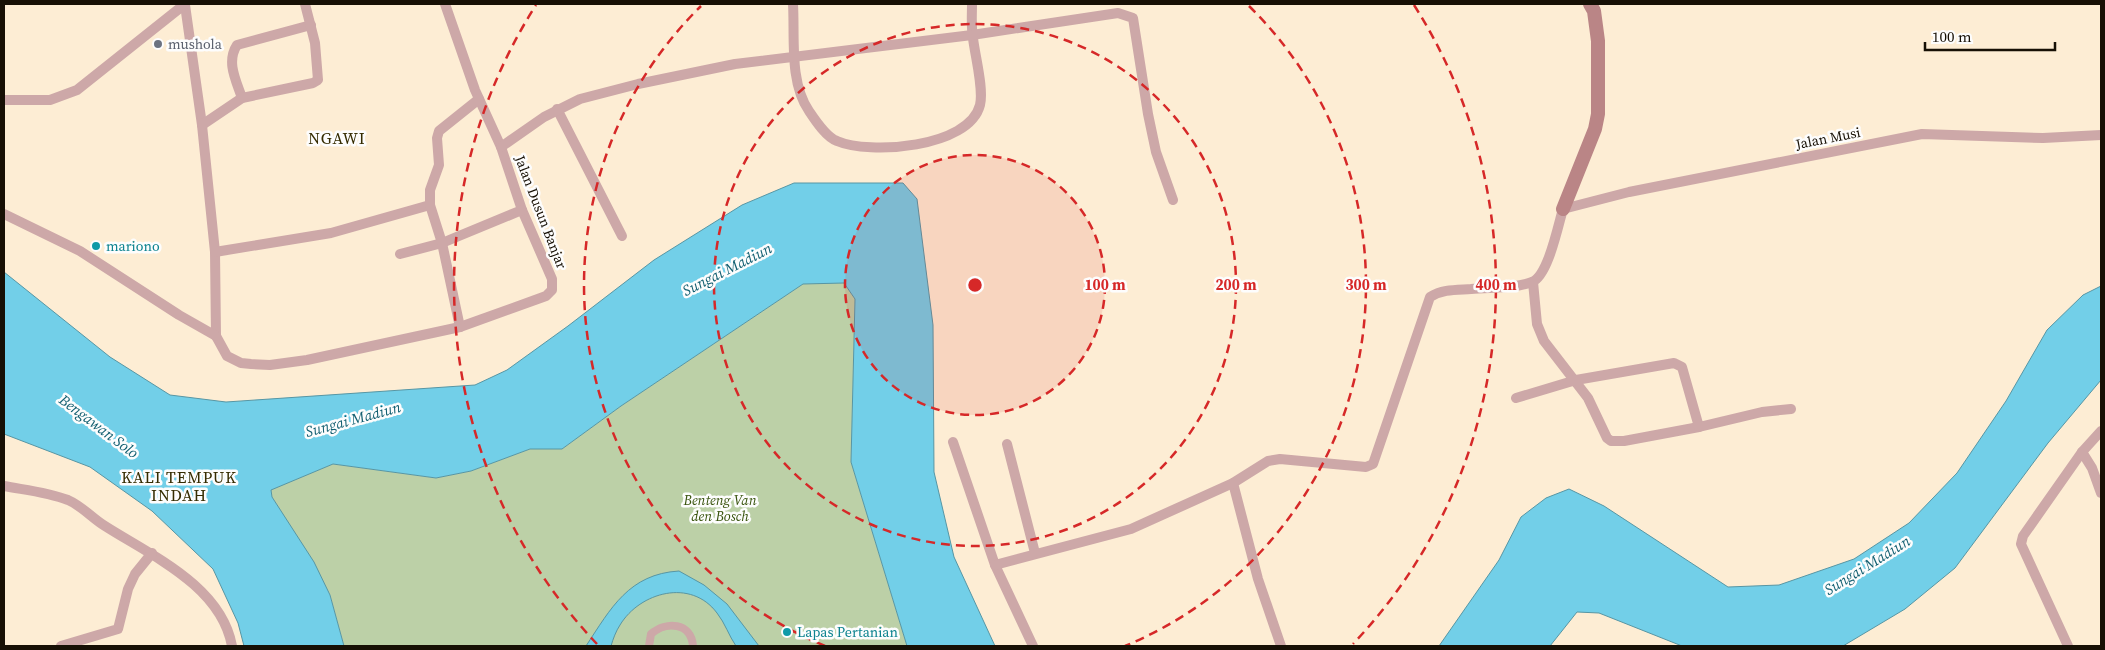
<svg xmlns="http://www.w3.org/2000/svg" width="2105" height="650" font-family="'Source Serif 4',serif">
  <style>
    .green { fill: #bcd0a7 }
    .water { fill: #72cfe8; stroke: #5796a4 }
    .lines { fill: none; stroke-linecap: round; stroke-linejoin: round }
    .pedestrian { stroke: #cda8a8; stroke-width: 8 }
    .minor { stroke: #cda8a8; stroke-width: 10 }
    .secondary { stroke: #ba8586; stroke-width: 14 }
    .ring { fill: none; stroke: #d62828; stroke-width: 2.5; stroke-dasharray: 9 6 }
    .worship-dot { fill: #6b7280; stroke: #fdfdfd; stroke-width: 2 }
    .culture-dot { fill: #0f9aa8; stroke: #fdfdfd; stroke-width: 2 }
    .labels { text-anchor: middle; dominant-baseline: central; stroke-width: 5; stroke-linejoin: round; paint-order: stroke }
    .worship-label { font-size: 14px; fill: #5b616d; stroke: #fdfdfd; text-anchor: start }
    .street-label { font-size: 14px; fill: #171005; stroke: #fdfdfd }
    .culture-label { font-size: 14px; fill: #0d838f; stroke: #fdfdfd; text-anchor: start }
    .park-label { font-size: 14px; font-style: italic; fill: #38530c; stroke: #fdfdfd }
    .water-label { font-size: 15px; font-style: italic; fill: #125f71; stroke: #fdfdfd }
    .quarter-label { font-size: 16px; letter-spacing: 1px; fill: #352c01; stroke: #fdfdfd }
    .centre { fill: #d62828; stroke: #fdfdfd; stroke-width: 2.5 }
    .ring-label { font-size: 15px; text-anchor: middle; font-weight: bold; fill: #d62828; stroke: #fdfdfd; stroke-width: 5; stroke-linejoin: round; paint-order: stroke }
  </style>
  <rect width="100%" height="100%" fill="#fdedd4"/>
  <path class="green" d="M827,282L844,283L855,299L851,462L907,646H344L330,595L272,497L270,490L333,464L436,478L471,471L530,449H562L621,406L803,284Z"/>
  <g class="water">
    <path d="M794,183H903L917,199L933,325L934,472L954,557L995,646H907L851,462L855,299L844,283L803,284L621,406L562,449H530L471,471L436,478L333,464L271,490L272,497L314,562L330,595L344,646H244L238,623L213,569L152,511L90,467L4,434V272L110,357L170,395L226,402L475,385L507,370L568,326L654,260L742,205Z"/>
    <path d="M2101,286V380L2048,443L1955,568L1905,609L1843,646H1682L1599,613L1577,612L1550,646H1439L1499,560L1521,517L1546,498L1569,489L1604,506L1728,587L1779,585L1854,559L1909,523L1957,473L2006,401L2047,330L2083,295Z"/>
    <path d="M679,571L704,585L727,604L759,646H736C729,636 725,623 717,613C691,578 640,592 620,625C616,631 613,639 611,646H586C611,608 629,574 679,571Z"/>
  </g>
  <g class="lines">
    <path class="pedestrian" d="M649,646L651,634C666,621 691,622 693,646"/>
    <g class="minor">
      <path d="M793,4C795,37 789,82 809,111C815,120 826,137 837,141C869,155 969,148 980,105C984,89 975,56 973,38C971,27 972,15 972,4"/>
      <path d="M185,5L202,125L215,252L216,336L227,356L241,363L251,364L270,365L307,360L460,327L546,296L552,290V279L522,210L501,147L475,90L445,4"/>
      <path d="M242,98C236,80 226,62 237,45L311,25"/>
      <path d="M4,100H50L77,90L185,4"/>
      <path d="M557,109L622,236"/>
      <path d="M202,125L242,98L313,83L318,80L315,43L305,4"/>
      <path d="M501,147L544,117L580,99L638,84L735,64L972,35L1118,13L1133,18L1148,114L1156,152L1173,200"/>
      <path d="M4,214L80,251L179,315L216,336"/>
      <path d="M215,252L331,233L430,205"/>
      <path d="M400,254L442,243L522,210"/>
      <path d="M1533,282L1537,324L1544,341L1588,398L1607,438L1611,441H1624L1699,427"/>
      <path d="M460,327L442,243L430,205V190L439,165L437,138L439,131L479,99"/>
      <path d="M1516,398L1576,380L1674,363L1682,367L1699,427L1762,412L1791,409"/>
      <path d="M953,442L995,565L1033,646"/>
      <path d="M1007,444L1035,553"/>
      <path d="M2082,452L2092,468L2101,493"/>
      <path d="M1233,483L1258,579L1281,646"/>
      <path d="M4,486C25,490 47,492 68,500C82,506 92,518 105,526C152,556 221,586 232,646"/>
      <path d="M995,565L1131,529L1233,483L1268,461L1280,459L1366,467L1373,464L1430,297C1443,289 1456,290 1471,289C1490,287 1514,289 1532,282C1548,276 1558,226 1563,209L1629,192L1922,134L2043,138L2101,135"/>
      <path d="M61,646L118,629L128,589L135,574L152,553"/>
      <path d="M2068,646L2021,544L2023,536L2082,452L2101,431"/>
    </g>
    <path class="secondary" d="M1563,209L1595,129L1598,114V41L1594,11L1590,4"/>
  </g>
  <circle cx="975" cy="285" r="130" fill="#d62828" fill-opacity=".12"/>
  <g class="ring">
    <circle cx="975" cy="285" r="130"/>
    <circle cx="975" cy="285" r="261"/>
    <path d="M825 646A391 391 0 0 1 701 6M1249 6A391 391 0 0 1 1125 646"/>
    <path d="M597 644A521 521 0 0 1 536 5M1414 5A521 521 0 0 1 1353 644"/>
  </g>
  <circle class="worship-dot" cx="158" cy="44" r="5"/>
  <g class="culture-dot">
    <circle cx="96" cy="246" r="5"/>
    <circle cx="787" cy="632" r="5"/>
  </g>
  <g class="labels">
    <g class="worship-label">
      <text x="168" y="44">mushola</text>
    </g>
    <g class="street-label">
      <text transform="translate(1828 138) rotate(-11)">Jalan Musi</text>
      <text transform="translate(541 212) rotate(69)">Jalan Dusun Banjar</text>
    </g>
    <g class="culture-label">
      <text x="106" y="246">mariono</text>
      <text x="797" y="632">Lapas Pertanian</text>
    </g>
    <g class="park-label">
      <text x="720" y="500">Benteng Van<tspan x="720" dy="16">den Bosch</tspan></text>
    </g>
    <g class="water-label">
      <text transform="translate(727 269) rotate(-27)">Sungai Madiun</text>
      <text transform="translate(353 419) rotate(-15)">Sungai Madiun</text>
      <text transform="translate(99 426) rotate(37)">Bengawan Solo</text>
      <text transform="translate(1867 565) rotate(-32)">Sungai Madiun</text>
    </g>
    <g class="quarter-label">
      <text x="337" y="138">NGAWI</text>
      <text x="179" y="477">KALI TEMPUK<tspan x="179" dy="18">INDAH</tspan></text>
    </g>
  </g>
  <circle cx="975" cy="285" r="8" class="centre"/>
  <g class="ring-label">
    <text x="1105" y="290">100 m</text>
    <text x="1236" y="290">200 m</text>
    <text x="1366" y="290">300 m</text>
    <text x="1496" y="290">400 m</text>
  </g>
  <rect width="2105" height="650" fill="none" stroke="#171005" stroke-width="10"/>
  <path d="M1925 42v8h130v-8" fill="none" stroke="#171005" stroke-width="2.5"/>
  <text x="1932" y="42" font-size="15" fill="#171005" stroke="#fdfdfd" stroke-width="4" paint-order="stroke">100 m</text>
</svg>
